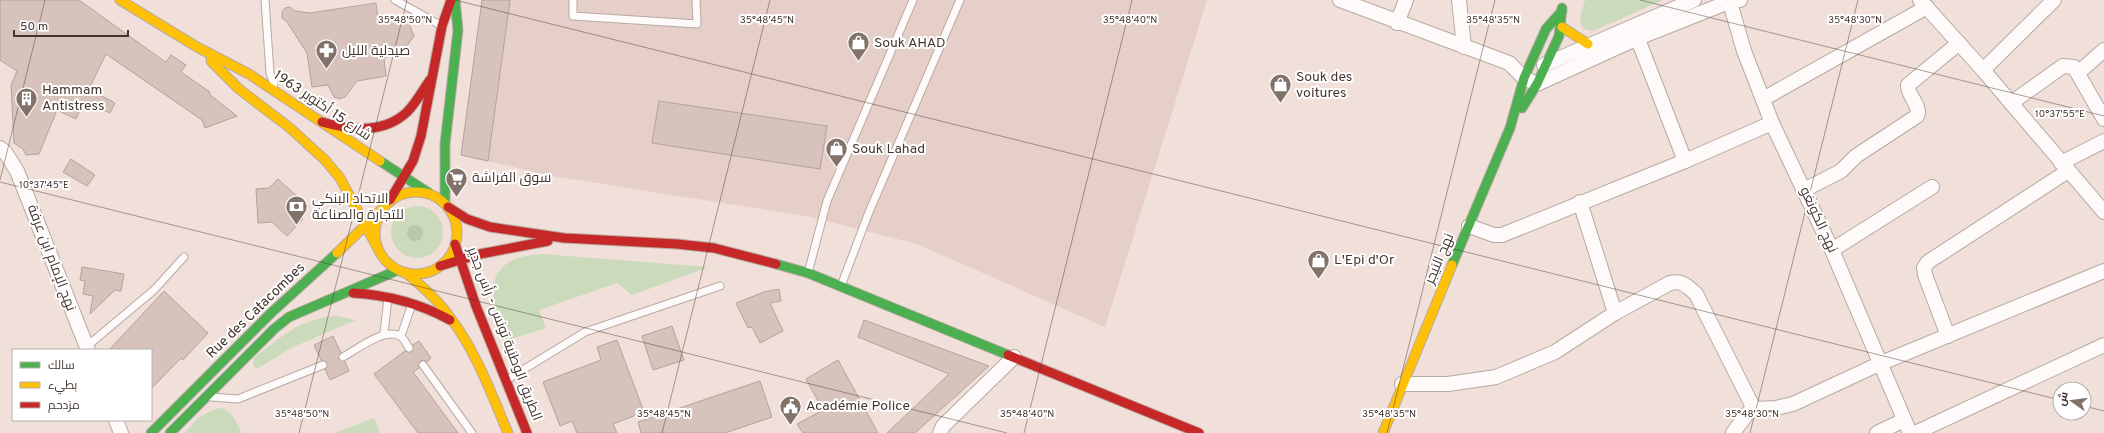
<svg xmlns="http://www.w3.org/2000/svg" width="2104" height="433" font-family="Overpass,Cairo,sans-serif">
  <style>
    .commercial { fill: #e5cfc8 }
    .green { fill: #ccdabc }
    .forest { fill: #b8c8a9 }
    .building { fill: #d7c3bb; stroke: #b1a39d }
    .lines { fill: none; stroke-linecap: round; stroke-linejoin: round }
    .lane-casing { stroke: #b7a9a3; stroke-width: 9 }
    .street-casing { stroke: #b7a9a3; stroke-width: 16 }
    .fast-casing { stroke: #b7a9a3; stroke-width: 11 }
    .slow-casing { stroke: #b7a9a3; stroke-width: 11 }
    .jam-casing { stroke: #b7a9a3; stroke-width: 11 }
    .lane { stroke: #fdfaf9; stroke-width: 7 }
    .street { stroke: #fdfaf9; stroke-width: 14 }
    .fast { stroke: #4caf50; stroke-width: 9 }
    .slow { stroke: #ffc107; stroke-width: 9 }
    .jam { stroke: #c62828; stroke-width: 9 }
    .ticks { fill: none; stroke: #45362f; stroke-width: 1; stroke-opacity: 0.45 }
    .labels { text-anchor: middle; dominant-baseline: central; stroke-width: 4; stroke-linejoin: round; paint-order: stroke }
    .poi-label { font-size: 14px; fill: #45362f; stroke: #fff; text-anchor: start }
    .street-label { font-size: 14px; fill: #45362f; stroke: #fff }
    .ticks-label { font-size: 10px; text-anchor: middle; fill: #45362f; stroke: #fff; stroke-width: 4; stroke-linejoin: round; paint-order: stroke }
  </style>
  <rect width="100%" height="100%" fill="#f1e0d9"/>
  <path class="commercial" d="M482,0H1207L1105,327L917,244L811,217L552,176L461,155Z"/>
  <g class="green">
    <path d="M1585,0H1663L1593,31L1583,29L1580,19Z"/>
    <circle cx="417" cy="232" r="26"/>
    <path d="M542,254L709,267L632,295L617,283L539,310L546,328L503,342C489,299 480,257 542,254Z"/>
    <path d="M337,316L356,320L291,348L257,369L253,365L254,358C282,336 301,318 337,316Z"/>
    <path d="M218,408C232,408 236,422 242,433H185L199,417Z"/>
    <path d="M374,418L380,433H335Z"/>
  </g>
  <circle class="forest" cx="415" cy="233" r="8"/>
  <g class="building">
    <path d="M0,0H79L164,61L166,62L171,55L186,65L181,72L210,92L209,94L237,116L205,128L202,120L106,54L89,89L115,103L110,113L84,101L76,119L57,110L39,154L26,155L23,149L14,143L11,85L17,71L0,60Z"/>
    <path d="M482,0H510L488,161L461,155Z"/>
    <path d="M376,3L378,18H404L408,21L414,36L403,51L384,58L386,76L357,81L345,97L340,99L334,97L328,85L312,87L307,53L287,22L282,18V12L285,8L290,7L295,11L310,13Z"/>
    <path d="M659,101L827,126L820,169L652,143Z"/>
    <path d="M71,159L95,175L87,186L63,172Z"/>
    <path d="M278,179L299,198L297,200L305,207L298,215L303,219L287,236L272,222L258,223L256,189L269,188Z"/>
    <path d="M82,267L124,274L121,291L115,290L90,314L93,296L83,294L85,281L80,280Z"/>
    <path d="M779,289L781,301L770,303L783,331L760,343L752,327L748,328L736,303L764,292Z"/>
    <path d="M164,291L208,333L183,360L181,358L151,389V350H109Z"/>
    <path d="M864,320L989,366L915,433H887L949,374L858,337Z"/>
    <path d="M672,326L684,360L653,370L642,336Z"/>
    <path d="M333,336L341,353L339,359L345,362L349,371L330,380L325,369L327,363L321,360L314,345Z"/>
    <path d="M617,340L644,412L613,424L617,433H577L572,421L560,426L543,382L601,360L597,347Z"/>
    <path d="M419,341L431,358L427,362L423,360L420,361L419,368L413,372L458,433H418L374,374L405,351L412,352L413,345Z"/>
    <path d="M838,360L878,433H803L797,424L823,410L806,379Z"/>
    <path d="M760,381L772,417L725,433H641L638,422Z"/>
  </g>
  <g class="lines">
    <defs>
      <g id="lane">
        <path d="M265,0L270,73L274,84"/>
        <path d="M395,0L442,26"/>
        <path d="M573,0V16L697,24L696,0"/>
        <path d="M808,273L827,201L913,0"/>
        <path d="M841,286L869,212L960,0"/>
        <path d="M384,333L388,298"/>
        <path d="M401,336L412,304"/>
        <path d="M86,347L154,290L184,257"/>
        <path d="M343,357C356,350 385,327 400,336C404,338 407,345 409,348"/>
        <path d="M423,365L472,433"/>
        <path d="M508,379L585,332L720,286"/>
        <path d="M211,397L238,399L323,365"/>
      </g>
      <g id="street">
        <path d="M1340,0L1509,63L1524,78L1537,84L1638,38L1721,5"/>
        <path d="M1459,0L1464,47"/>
        <path d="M1739,0H1740"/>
        <path d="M1920,0L1983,70L2104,212"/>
        <path d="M1731,6L1744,51L1772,123L1832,250L1910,433"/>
        <path d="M1397,23L1406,0"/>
        <path d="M1634,29L1685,161"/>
        <path d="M1544,65L1694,0"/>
        <path d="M1983,70L2054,0"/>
        <path d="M2078,73L2104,50"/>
        <path d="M1763,99L1927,7"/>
        <path d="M2011,103L2063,66L2074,67L2104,119"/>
        <path d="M0,148L5,152L17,171L88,350"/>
        <path d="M2061,163L2104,141"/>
        <path d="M1804,190L1841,171L1856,156L1917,116C1922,106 1907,96 1908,85L1959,43"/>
        <path d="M1580,202L1615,313"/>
        <path d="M1469,226L1494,235H1502L1685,161L1772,123"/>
        <path d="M1832,250L1932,187"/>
        <path d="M1948,336L1925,275L1924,268L1928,262L2068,171"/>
        <path d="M1402,384H1448L1496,377L1555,352L1615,313L1670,283C1682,280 1687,286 1696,294L1754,409"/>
        <path d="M116,420L121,433"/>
        <path d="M940,433L943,426L1014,357"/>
        <path d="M1733,433L1747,414L1754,409L1776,408L1793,404L1879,364L2104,271"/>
        <path d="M1877,433L1904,420"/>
        <path d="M1915,433L2104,345"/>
      </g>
      <g id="fast">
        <path d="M1522,108L1537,84L1559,36L1562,8"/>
        <path d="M380,161L429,193"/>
        <path d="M445,203V144L458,30L455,0"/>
        <path d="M776,264L808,273L1008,355"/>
        <path d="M1452,265L1510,128L1524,78L1546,29L1562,11"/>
        <path d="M151,433L271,313L337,253"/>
        <path d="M170,433L274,329L289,317L398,270"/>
      </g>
      <g id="slow">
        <path d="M120,0L197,47L249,74L380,161"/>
        <path d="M1562,27L1588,44"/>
        <path d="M211,61L239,89L290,128L325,160L340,178L377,247"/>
        <circle cx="416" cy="233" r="41"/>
        <path d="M337,253L381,210"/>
        <path d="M406,273C422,286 437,299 449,316C476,351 491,393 508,433"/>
        <path d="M1383,433L1452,265"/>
      </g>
      <g id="jam">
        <path d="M322,122C349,130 384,134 407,112C416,103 422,91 430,80"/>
        <path d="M390,200L413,161L421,136L442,26L451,0"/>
        <path d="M448,207L467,219L490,227L564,238L677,244L714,248L776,264"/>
        <path d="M455,244L476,306L527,433"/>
        <path d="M440,266L480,254L548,241"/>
        <path d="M353,293C388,295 419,303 450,320"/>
        <path d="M1008,355L1199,433"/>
      </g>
    </defs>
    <use href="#lane" class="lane-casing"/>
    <use href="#street" class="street-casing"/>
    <use href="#fast" class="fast-casing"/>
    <use href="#slow" class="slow-casing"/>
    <use href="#jam" class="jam-casing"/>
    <use href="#lane" class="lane"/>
    <use href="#street" class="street"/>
    <use href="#fast" class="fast"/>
    <use href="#slow" class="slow"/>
    <use href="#jam" class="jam"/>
  </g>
  <path class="ticks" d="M455,0L2060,400M1640,0L2104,116M0,180L45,0M0,182L1007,433M2084,406L2104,411M299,433L407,0M662,433L770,0M1024,433L1132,0M1387,433L1495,0M1750,433L1858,0"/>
  <defs>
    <symbol id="shop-pin" viewBox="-11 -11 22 30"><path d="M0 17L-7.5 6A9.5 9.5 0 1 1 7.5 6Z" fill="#81726a" stroke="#fff"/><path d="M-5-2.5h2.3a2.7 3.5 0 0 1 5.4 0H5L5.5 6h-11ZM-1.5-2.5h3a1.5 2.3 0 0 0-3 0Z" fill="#fff"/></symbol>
    <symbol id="pharmacy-pin" viewBox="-11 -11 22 30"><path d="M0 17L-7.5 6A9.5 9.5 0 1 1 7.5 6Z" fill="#81726a" stroke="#fff"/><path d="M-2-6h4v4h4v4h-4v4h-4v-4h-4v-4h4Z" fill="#fff"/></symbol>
    <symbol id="building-pin" viewBox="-11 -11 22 30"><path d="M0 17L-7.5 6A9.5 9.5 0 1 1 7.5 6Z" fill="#81726a" stroke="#fff"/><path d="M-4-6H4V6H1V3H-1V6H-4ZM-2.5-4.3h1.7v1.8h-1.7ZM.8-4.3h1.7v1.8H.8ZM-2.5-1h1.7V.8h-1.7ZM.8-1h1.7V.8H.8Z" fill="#fff"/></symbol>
    <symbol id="supermarket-pin" viewBox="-11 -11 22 30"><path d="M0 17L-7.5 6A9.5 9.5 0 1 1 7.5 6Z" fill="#81726a" stroke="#fff"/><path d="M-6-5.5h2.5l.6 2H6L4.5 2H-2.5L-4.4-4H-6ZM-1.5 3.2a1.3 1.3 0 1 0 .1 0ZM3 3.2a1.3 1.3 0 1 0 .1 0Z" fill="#fff"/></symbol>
    <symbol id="bank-pin" viewBox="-11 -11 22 30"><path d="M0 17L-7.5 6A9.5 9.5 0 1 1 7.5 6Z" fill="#81726a" stroke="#fff"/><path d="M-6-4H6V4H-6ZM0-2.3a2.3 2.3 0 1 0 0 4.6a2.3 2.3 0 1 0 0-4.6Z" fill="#fff"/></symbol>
    <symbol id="civic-pin" viewBox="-11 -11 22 30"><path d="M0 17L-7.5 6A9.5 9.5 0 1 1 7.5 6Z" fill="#81726a" stroke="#fff"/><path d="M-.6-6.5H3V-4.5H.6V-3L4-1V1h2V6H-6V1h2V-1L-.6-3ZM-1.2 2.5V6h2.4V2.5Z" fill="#fff"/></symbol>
  </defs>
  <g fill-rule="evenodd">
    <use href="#shop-pin" x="846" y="30" width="25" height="34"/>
    <use href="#pharmacy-pin" x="314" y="38" width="25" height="34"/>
    <use href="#shop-pin" x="1268" y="72" width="25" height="34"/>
    <use href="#building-pin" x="14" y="86" width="25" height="34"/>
    <use href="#shop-pin" x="824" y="136" width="25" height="34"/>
    <use href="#supermarket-pin" x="444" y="166" width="25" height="34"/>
    <use href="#bank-pin" x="284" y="194" width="25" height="34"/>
    <use href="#shop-pin" x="1306" y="248" width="25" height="34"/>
    <use href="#civic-pin" x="778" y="394" width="25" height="34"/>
  </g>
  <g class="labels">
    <g class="poi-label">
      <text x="874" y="43">Souk AHAD</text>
      <text x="342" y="51">صيدلية الليل</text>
      <text x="1296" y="77">Souk des<tspan x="1296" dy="16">voitures</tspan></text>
      <text x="42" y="90">Hammam<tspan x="42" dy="16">Antistress</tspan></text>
      <text x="852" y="149">Souk Lahad</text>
      <text x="472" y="178">سوق الفراشة</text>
      <text x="312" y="199">الاتحاد البنكي<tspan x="312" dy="16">للتجارة والصناعة</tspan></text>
      <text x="1334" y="260">L'Epi d'Or</text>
      <text x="806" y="406">Académie Police</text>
    </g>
    <g class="street-label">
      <text transform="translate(322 106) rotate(34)">شارع 15 أكتوبر 1963</text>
      <text transform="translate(1818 220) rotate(65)">نهج الكونغو</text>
      <text transform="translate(51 258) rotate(69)">نهج الإمام ابن عرفة</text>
      <text transform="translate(1440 259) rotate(-67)">نهج النيجر</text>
      <text transform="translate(256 311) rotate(-44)">Rue des Catacombes</text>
      <text transform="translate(504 334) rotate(69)">الطريق الوطنية تونس - رأس جدير</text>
    </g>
  </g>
  <g class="ticks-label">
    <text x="405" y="23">35°48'50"N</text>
    <text x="767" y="23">35°48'45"N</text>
    <text x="1130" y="23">35°48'40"N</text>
    <text x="1493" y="23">35°48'35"N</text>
    <text x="1855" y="23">35°48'30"N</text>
    <text x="2060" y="117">10°37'55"E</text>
    <text x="44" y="188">10°37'45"E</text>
    <text x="302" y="417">35°48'50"N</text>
    <text x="664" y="417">35°48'45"N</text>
    <text x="1027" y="417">35°48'40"N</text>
    <text x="1389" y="417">35°48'35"N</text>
    <text x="1752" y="417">35°48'30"N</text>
  </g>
  <rect x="12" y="349" width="140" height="72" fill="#ffffff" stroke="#b5afac"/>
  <rect x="20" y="362" width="20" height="6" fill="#4caf50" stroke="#b5afac"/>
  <text x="48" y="369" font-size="12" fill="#45362f">سالك</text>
  <rect x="20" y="382" width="20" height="6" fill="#ffc107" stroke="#b5afac"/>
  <text x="48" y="389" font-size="12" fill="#45362f">بطيء</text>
  <rect x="20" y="402" width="20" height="6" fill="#c62828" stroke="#b5afac"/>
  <text x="48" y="409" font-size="12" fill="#45362f">مزدحم</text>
  <g transform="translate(2072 401) rotate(284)"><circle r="19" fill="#ffffff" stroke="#b5afac"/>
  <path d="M0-3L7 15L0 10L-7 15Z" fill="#81726a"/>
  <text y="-6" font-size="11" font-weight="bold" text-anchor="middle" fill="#45362f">ش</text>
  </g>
  <path d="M14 30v6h114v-6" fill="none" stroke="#45362f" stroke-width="2"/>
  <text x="20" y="30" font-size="12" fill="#45362f" stroke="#ffffff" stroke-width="3" paint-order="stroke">50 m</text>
</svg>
